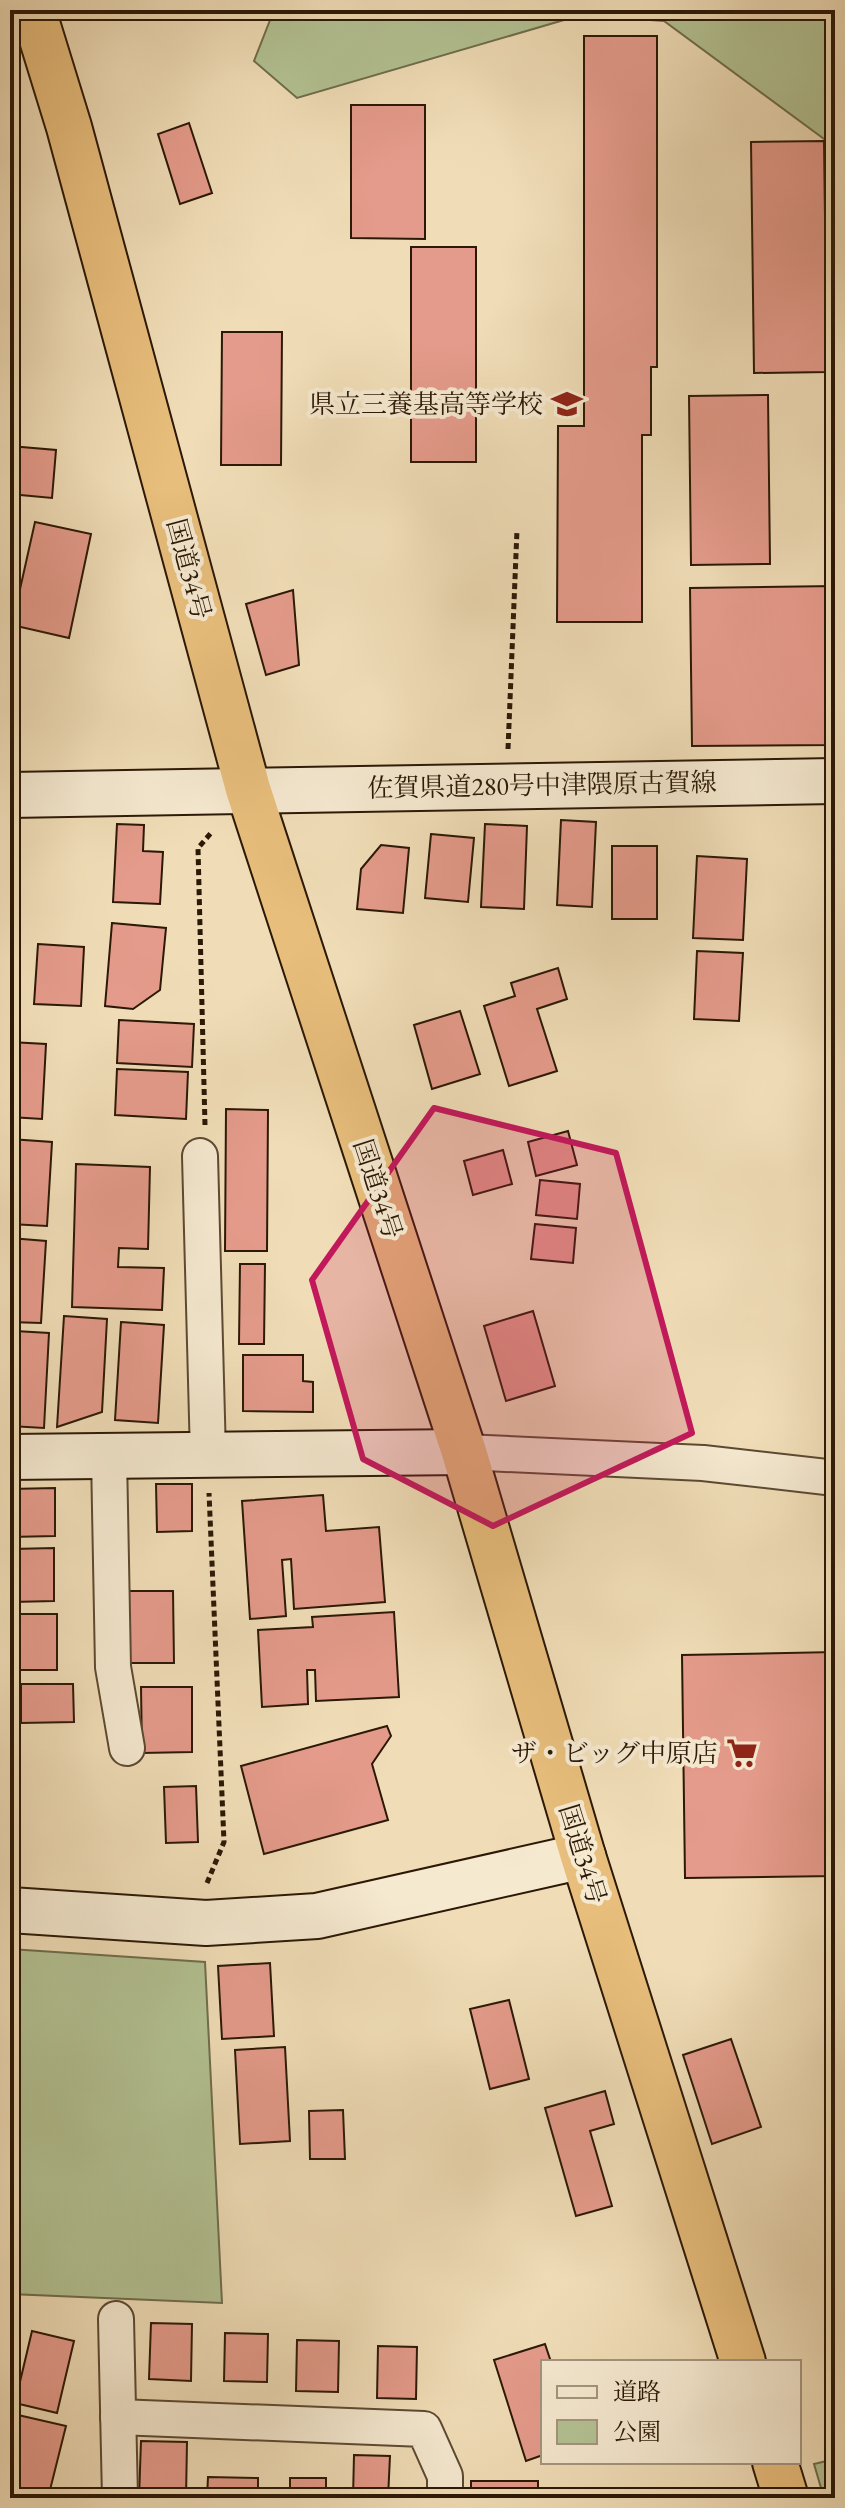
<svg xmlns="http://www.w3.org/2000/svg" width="845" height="2508" font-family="'EB Garamond','Noto Serif JP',serif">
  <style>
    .green { fill: #b3c293; stroke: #6f6d4c; stroke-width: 2 }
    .building { fill: #e59b8b; stroke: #2b1806; stroke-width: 2 }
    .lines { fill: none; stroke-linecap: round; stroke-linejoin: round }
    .street-casing { stroke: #5c4932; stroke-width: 38 }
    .secondary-casing { stroke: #2b1806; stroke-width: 48 }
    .highway-casing { stroke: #2b1806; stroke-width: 48 }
    .path { stroke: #2b1806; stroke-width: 5; stroke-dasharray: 6 4; stroke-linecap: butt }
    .street { stroke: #f5e9d0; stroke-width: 34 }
    .secondary { stroke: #f5e9d0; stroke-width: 44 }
    .highway { stroke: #e8be7c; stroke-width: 44 }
    .marked { fill: #c2185b; fill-opacity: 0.2; stroke: #c2185b; stroke-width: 6; stroke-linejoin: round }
    .labels { text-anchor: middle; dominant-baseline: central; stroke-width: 8; stroke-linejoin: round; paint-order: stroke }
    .poi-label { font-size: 26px; fill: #2b1806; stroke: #f5e9d0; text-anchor: end }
    .street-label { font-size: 26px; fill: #2b1806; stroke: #f5e9d0 }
  </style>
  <rect width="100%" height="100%" fill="#f0ddb7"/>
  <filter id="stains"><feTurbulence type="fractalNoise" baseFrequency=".0025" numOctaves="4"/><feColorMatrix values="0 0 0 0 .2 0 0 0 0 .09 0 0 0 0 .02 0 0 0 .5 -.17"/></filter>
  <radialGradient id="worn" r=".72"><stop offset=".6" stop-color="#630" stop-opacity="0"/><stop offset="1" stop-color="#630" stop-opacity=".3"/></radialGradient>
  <g class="green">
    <path d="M274,10H835V147L664,21L581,15L297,98L254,61Z"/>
    <path d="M10,1949L205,1962L222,2303L10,2294Z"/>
    <path d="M835,2459V2498H824L814,2464Z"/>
  </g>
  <g class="building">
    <path d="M584,36H657V367H651V435H642V622H557L558,426H584Z"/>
    <path d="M351,105H425V239L351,238Z"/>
    <path d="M189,123L212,193L180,204L158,134Z"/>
    <path d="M824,141L827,372L754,373L751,142Z"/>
    <rect x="411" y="247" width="65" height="215"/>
    <path d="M222,332H282L281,465H221Z"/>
    <path d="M768,395L770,564L691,565L689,396Z"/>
    <path d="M10,446L56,450L52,498L10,494Z"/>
    <path d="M35,522L91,534L69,638L12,625Z"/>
    <path d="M835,586V745L692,746L690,588Z"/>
    <path d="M293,590L299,665L266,675L246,604Z"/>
    <path d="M561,820L596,822L592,907L557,905Z"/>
    <path d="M117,824L144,825L143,851L163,852L160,904L113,902Z"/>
    <path d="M485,824L527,826L524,909L481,907Z"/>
    <path d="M431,834L474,838L468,902L425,898Z"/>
    <path d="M381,845L409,848L403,913L357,909L361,869Z"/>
    <rect x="612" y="846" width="45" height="73"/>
    <path d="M697,856L747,859L743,940L693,938Z"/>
    <path d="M112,923L166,928L160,990L133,1009L105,1006Z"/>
    <path d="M38,944L84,947L81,1006L34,1004Z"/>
    <path d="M697,951L743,953L739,1021L694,1019Z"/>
    <path d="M558,968L567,999L537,1009L557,1071L509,1086L484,1006L515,996L511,983Z"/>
    <path d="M460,1011L480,1074L432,1089L414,1025Z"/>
    <path d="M119,1020L194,1024L192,1067L117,1063Z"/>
    <path d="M10,1042L46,1044L42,1119L10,1117Z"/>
    <path d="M117,1069L188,1072L186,1119L115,1115Z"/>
    <path d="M226,1109L268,1110L267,1251H225Z"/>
    <path d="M568,1131L577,1165L536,1176L528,1142Z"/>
    <path d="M10,1139L52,1142L47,1226L10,1224Z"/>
    <path d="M503,1150L512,1184L473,1195L464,1161Z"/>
    <path d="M76,1164L150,1167L148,1249L119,1248L118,1267L164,1268L162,1310L72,1307Z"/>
    <path d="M540,1180L580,1184L577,1219L536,1215Z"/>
    <path d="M535,1224L576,1228L573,1263L531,1259Z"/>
    <path d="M10,1238L46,1241L41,1323L10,1322Z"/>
    <path d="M240,1264H265L264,1344H239Z"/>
    <path d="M533,1311L555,1386L506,1401L484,1326Z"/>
    <path d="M64,1316L107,1319L102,1412L57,1427Z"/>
    <path d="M121,1322L164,1325L158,1423L115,1420Z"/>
    <path d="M15,1331L49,1333L44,1428L10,1426Z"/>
    <path d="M243,1355H303V1381L313,1382V1412L243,1411Z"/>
    <path d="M156,1484H192V1531L157,1532Z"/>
    <path d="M55,1488V1536L10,1537V1489Z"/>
    <path d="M323,1495L326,1531L379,1527L385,1602L294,1609L291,1559L282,1560L286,1616L250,1619L242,1501Z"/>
    <path d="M54,1548V1601L12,1602V1549Z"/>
    <path d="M125,1591H173L174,1663H126Z"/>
    <path d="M394,1612L399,1697L316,1701L315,1670H307L308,1704L262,1707L258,1630L313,1627L312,1617Z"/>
    <rect x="17" y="1614" width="40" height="56"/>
    <path d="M835,1652V1876L685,1878L682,1655Z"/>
    <path d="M21,1684H73L74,1722L21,1723Z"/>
    <path d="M141,1687H192V1752L142,1753Z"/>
    <path d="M387,1726L391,1736L372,1764L388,1820L264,1854L241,1766Z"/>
    <path d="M196,1786L198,1842L166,1843L164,1787Z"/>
    <path d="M270,1963L274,2036L222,2039L218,1966Z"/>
    <path d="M509,2000L529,2079L490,2089L470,2009Z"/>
    <path d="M731,2039L761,2127L712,2144L683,2055Z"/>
    <path d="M285,2047L290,2141L240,2144L235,2050Z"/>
    <path d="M605,2091L614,2124L590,2131L612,2206L576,2216L545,2108Z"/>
    <path d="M343,2110L345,2159H310L309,2111Z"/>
    <path d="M151,2323L192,2324L191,2381L149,2379Z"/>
    <path d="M32,2331L74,2341L57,2413L15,2403Z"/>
    <path d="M225,2333L268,2334L267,2382L224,2381Z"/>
    <path d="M297,2340L339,2341L338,2392L296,2391Z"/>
    <path d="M545,2344L551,2362H543V2455L526,2461L494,2360Z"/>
    <path d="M378,2346L417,2347L416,2399L377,2398Z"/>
    <path d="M18,2415L66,2426L48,2498L10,2493V2445Z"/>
    <path d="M141,2441L187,2442L186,2498H139Z"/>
    <path d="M354,2455L390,2456L388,2498H353Z"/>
    <path d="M208,2477L258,2478V2498H207Z"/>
    <rect x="290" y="2478" width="36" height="20"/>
    <rect x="471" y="2481" width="67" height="17"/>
  </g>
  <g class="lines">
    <defs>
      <g id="street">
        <path d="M200,1156L208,1455"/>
        <path d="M464,1452L703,1463L835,1478"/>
        <path d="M109,1456L113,1667L127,1748"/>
        <path d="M116,2319L120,2498"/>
        <path d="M118,2417L424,2429L445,2476V2498"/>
      </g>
      <g id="secondary">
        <path d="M10,795L835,781"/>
        <path d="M10,1457L464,1452"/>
        <path d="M10,1910L206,1923L317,1916L583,1856"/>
      </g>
      <g id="highway">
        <path d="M33,10L69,127L248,789L464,1452L583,1856L743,2362"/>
        <path d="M775,2462L786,2498"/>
      </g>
    </defs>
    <use href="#street" class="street-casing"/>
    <use href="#secondary" class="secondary-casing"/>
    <use href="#highway" class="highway-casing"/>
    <g class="path">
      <path d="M508,749L517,530"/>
      <path d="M205,1125L198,848L211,833"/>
      <path d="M207,1883L224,1842L209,1493"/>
    </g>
    <use href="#street" class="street"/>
    <use href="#secondary" class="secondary"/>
    <use href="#highway" class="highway"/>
  </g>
  <path class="marked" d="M434,1108L616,1153L692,1433L493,1526L363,1459L312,1280Z"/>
  <defs>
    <symbol id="school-bare" viewBox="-9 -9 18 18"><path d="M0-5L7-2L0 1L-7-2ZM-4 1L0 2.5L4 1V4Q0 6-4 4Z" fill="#8f2418" stroke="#f5e9d0" stroke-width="2.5" paint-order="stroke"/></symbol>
    <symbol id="supermarket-bare" viewBox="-9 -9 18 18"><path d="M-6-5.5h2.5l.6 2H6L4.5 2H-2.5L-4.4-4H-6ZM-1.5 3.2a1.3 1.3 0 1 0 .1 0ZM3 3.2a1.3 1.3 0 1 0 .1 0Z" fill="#8f2418" stroke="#f5e9d0" stroke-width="2.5" paint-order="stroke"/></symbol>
  </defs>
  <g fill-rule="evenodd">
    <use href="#school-bare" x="545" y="382" width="44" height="44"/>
    <use href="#supermarket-bare" x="720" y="1731" width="44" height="44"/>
  </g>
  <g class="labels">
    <g class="poi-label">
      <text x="543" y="404">県立三養基高等学校</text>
      <text x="718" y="1753">ザ・ビッグ中原店</text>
    </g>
    <g class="street-label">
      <text transform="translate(189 569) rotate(75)">国道34号</text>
      <text transform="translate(542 785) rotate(-1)">佐賀県道280号中津隈原古賀線</text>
      <text transform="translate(378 1189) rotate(72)">国道34号</text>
      <text transform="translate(583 1854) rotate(73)">国道34号</text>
    </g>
  </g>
  <rect width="845" height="2508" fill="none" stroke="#f0ddb7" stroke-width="40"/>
  <rect x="12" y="12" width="821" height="2484" fill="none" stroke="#2b1806" stroke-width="4"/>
  <rect x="20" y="20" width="805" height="2468" fill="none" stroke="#2b1806" stroke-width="2"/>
  <rect x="541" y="2360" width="260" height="104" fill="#f5e9d0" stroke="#a4957f" stroke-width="2"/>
  <rect x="557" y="2386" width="40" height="12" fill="#f5e9d0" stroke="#a4957f" stroke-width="2"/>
  <text x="613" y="2400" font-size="24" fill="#2b1806">道路</text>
  <rect x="557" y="2420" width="40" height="24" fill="#b3c293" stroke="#a4957f" stroke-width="2"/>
  <text x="613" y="2440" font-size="24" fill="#2b1806">公園</text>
  <rect width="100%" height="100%" filter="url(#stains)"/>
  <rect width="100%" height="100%" fill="url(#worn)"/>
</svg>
